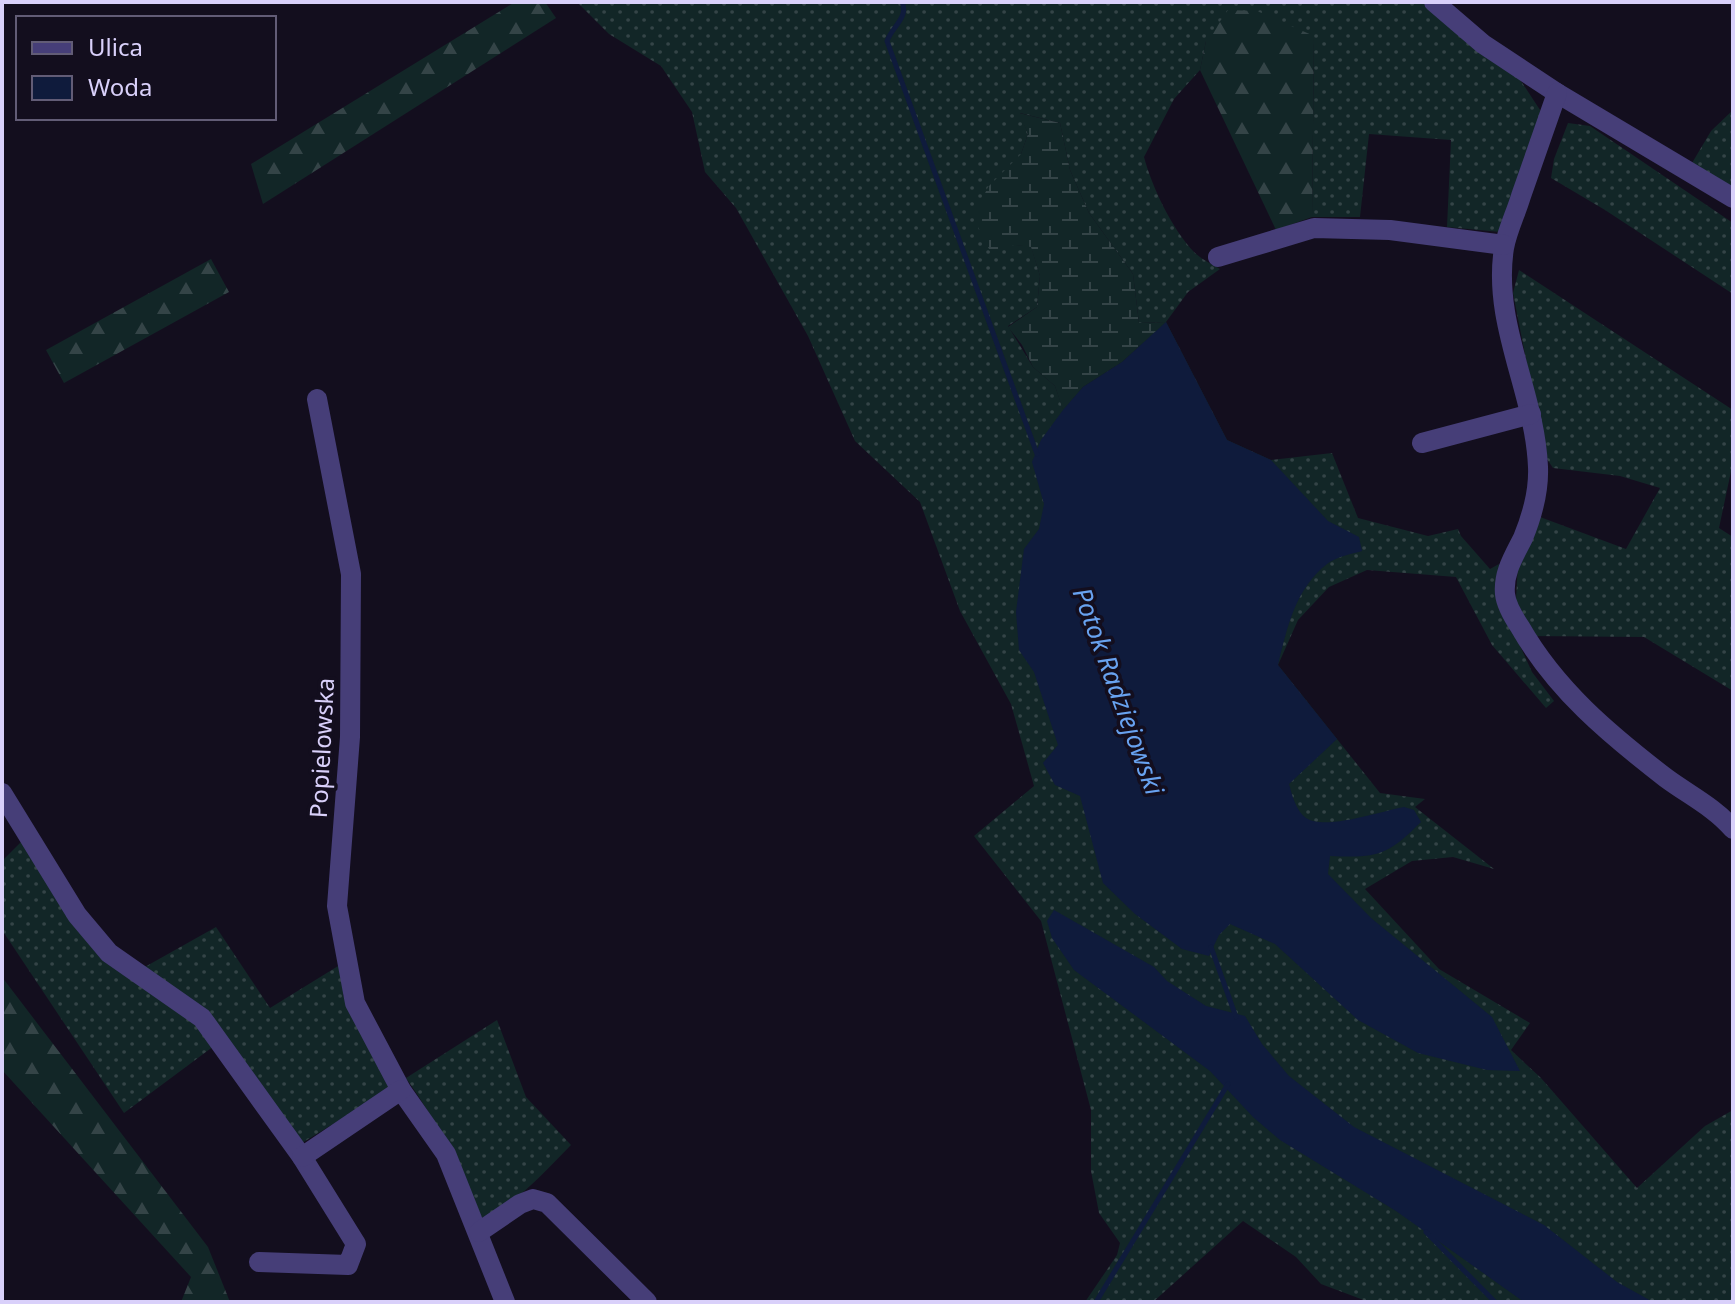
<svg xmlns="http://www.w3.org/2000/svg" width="1735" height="1304" font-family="'Noto Sans',sans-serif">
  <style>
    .grass { fill: url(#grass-dots); fill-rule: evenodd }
    .forest { fill: url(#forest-firs) }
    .wetland { fill: url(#wetland-marsh) }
    .water { fill: #0f1b3c }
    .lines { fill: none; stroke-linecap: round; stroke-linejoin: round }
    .stream { stroke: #0f1b3c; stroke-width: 5 }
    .minor { stroke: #463e78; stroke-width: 20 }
    .labels { text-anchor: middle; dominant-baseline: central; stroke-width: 7; stroke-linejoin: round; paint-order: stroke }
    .street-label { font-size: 24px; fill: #d9d0fa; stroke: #130e1e }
    .water-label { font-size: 26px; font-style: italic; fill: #68a2f0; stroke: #130e1e }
  </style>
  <defs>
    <pattern id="grass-dots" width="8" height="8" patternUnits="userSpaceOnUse" patternTransform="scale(2)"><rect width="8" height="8" fill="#122627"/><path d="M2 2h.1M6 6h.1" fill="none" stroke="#344447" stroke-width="1.8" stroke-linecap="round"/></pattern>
    <pattern id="forest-firs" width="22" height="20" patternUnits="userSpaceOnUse" patternTransform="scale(2)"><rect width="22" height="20" fill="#122627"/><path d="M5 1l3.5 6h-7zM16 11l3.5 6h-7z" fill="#344447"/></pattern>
    <pattern id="wetland-marsh" width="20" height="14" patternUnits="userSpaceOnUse" patternTransform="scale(2)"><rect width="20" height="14" fill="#122627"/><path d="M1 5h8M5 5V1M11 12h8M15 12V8" fill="none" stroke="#344447"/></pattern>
  </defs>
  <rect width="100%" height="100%" fill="#130e1e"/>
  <g class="grass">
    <path d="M577,2H1422L1519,78L1542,113L1500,232L1447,227L1451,140L1369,134L1360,217H1312L1314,36L1206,41L1200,70L1174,99L1144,157C1152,187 1172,229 1194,252C1201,259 1211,264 1220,269L1188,292L1166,322L1227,440L1271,460L1332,453L1358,518L1428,536L1458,529L1461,536L1490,569L1499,564L1510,624L1532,672L1554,701L1546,708L1492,645L1456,577L1367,570L1329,587L1298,620L1278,665L1380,793L1425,799L1415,807L1494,869L1453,857L1412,861L1365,889L1439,969L1530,1023L1511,1050L1541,1078L1637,1188L1705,1126L1733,1110V1302H1369L1321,1284L1296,1257L1243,1221L1153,1302H1085L1117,1255L1120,1243L1099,1213L1091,1171V1110L1041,921L974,836L1034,786L1011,704L960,611L920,502L855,441L808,336L736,208L705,172L692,112L661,66L609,34ZM1020,113L1060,123L1070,170L1089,213L1133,274L1139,323L1165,322L1122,362L1083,387L1063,409L1055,386L1033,367L1008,326L1037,307L1040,276L1031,246L1016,245L1021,154L1028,134Z"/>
    <path d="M1733,110V189L1692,163L1711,131Z"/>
    <path d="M1568,123L1590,126L1733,223V294L1605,210L1551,178L1554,159Z"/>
    <path d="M1519,270L1733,410V462L1719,528L1733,537V691L1644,637L1529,636L1516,600L1518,563L1540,517L1626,549L1660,488L1620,476L1553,468L1545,456L1513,293Z"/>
    <path d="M23,840L86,939L184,1013L214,1046L124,1113L2,930V861Z"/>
    <path d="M216,927L270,1008L343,963V995L392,1088L302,1143L143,968Z"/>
    <path d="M497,1020L526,1097L571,1145C544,1173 517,1202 483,1220C461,1169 438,1123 406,1078Z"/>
  </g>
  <g class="forest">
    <path d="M515,2H545L556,18L263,204L251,164Z"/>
    <path d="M1228,10L1257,11L1314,36L1312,217L1276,230L1200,70L1206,41Z"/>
    <path d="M211,259L229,292L64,383L46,350Z"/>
    <path d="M2,977L208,1247L230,1302H181L191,1277L2,1070Z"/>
  </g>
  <path class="wetland" d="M1019,113L1060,123L1070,170L1089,213L1133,274L1139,323L1166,322L1122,362L1083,387L1063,410L1055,386L1033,367L1022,345L1008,327L1037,307L1040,276L1031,247L1016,245L990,251L978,227L975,214L988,187L1021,154L1028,134Z"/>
  <g class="water">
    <path d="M1166,322L1227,440L1271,460L1328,521L1359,537L1362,551C1351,554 1336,557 1327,564C1295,589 1287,628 1278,665L1337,739L1289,784C1292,795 1296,811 1306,818C1325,831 1381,811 1404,807L1414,810L1421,822C1387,856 1377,858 1330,856L1328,874L1371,918L1492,1017L1520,1071L1487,1070L1418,1053L1358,1020L1275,944L1230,924L1219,935L1209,956L1182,949L1135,914L1103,883L1080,796L1055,785L1043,763L1058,745L1034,672L1019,650L1016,612L1024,549L1039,529L1044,504L1032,462L1041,440L1063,410L1083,387L1122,362Z"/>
    <path d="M1054,910L1154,967L1167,981L1206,1006L1245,1016L1262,1044L1289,1076L1354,1127L1544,1225L1617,1282L1653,1302H1524L1396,1211L1280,1140L1253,1117L1210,1071L1074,970L1052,938L1047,921Z"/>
  </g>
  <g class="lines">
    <g class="stream">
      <path d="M902,2C909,17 892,27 887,41L1037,454"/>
      <path d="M1211,947L1236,1017"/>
      <path d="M1426,1232L1495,1302"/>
      <path d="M1096,1302L1228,1084"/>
    </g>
    <g class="minor">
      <path d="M1434,2L1483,44L1557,93L1733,198"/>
      <path d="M1557,93C1545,128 1533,162 1521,196C1516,213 1507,231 1504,248C1492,324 1535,392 1538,467C1539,491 1532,516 1523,538C1514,556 1503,573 1505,594C1506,604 1514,618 1520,627C1556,690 1609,734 1666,778C1689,795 1714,807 1733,829"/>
      <path d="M1218,257L1314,228L1390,230L1504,245"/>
      <path d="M317,399L351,574L350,737L337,906L355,1003L401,1090L446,1154L505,1302"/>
      <path d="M1422,443L1531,414"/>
      <path d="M2,793L77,915L109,953L202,1018L302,1157L356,1244L348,1265L259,1262"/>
      <path d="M302,1157L401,1090"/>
      <path d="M479,1232L520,1204L533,1199L547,1203L647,1302"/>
    </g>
  </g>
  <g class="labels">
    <g class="street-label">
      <text transform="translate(321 748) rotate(-87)">Popielowska</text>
    </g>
    <g class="water-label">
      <text transform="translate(1119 691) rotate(70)">Potok Radziejowski</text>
    </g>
  </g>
  <rect width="1735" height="1304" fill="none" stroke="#d9d0fa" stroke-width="8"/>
  <rect x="16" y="16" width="260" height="104" fill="#130e1e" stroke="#625c76" stroke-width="2"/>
  <rect x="32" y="42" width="40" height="12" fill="#463e78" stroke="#625c76" stroke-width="2"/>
  <text x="88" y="56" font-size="24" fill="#d9d0fa">Ulica</text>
  <rect x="32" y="76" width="40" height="24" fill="#0f1b3c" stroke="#625c76" stroke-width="2"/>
  <text x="88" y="96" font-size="24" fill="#d9d0fa">Woda</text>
</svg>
